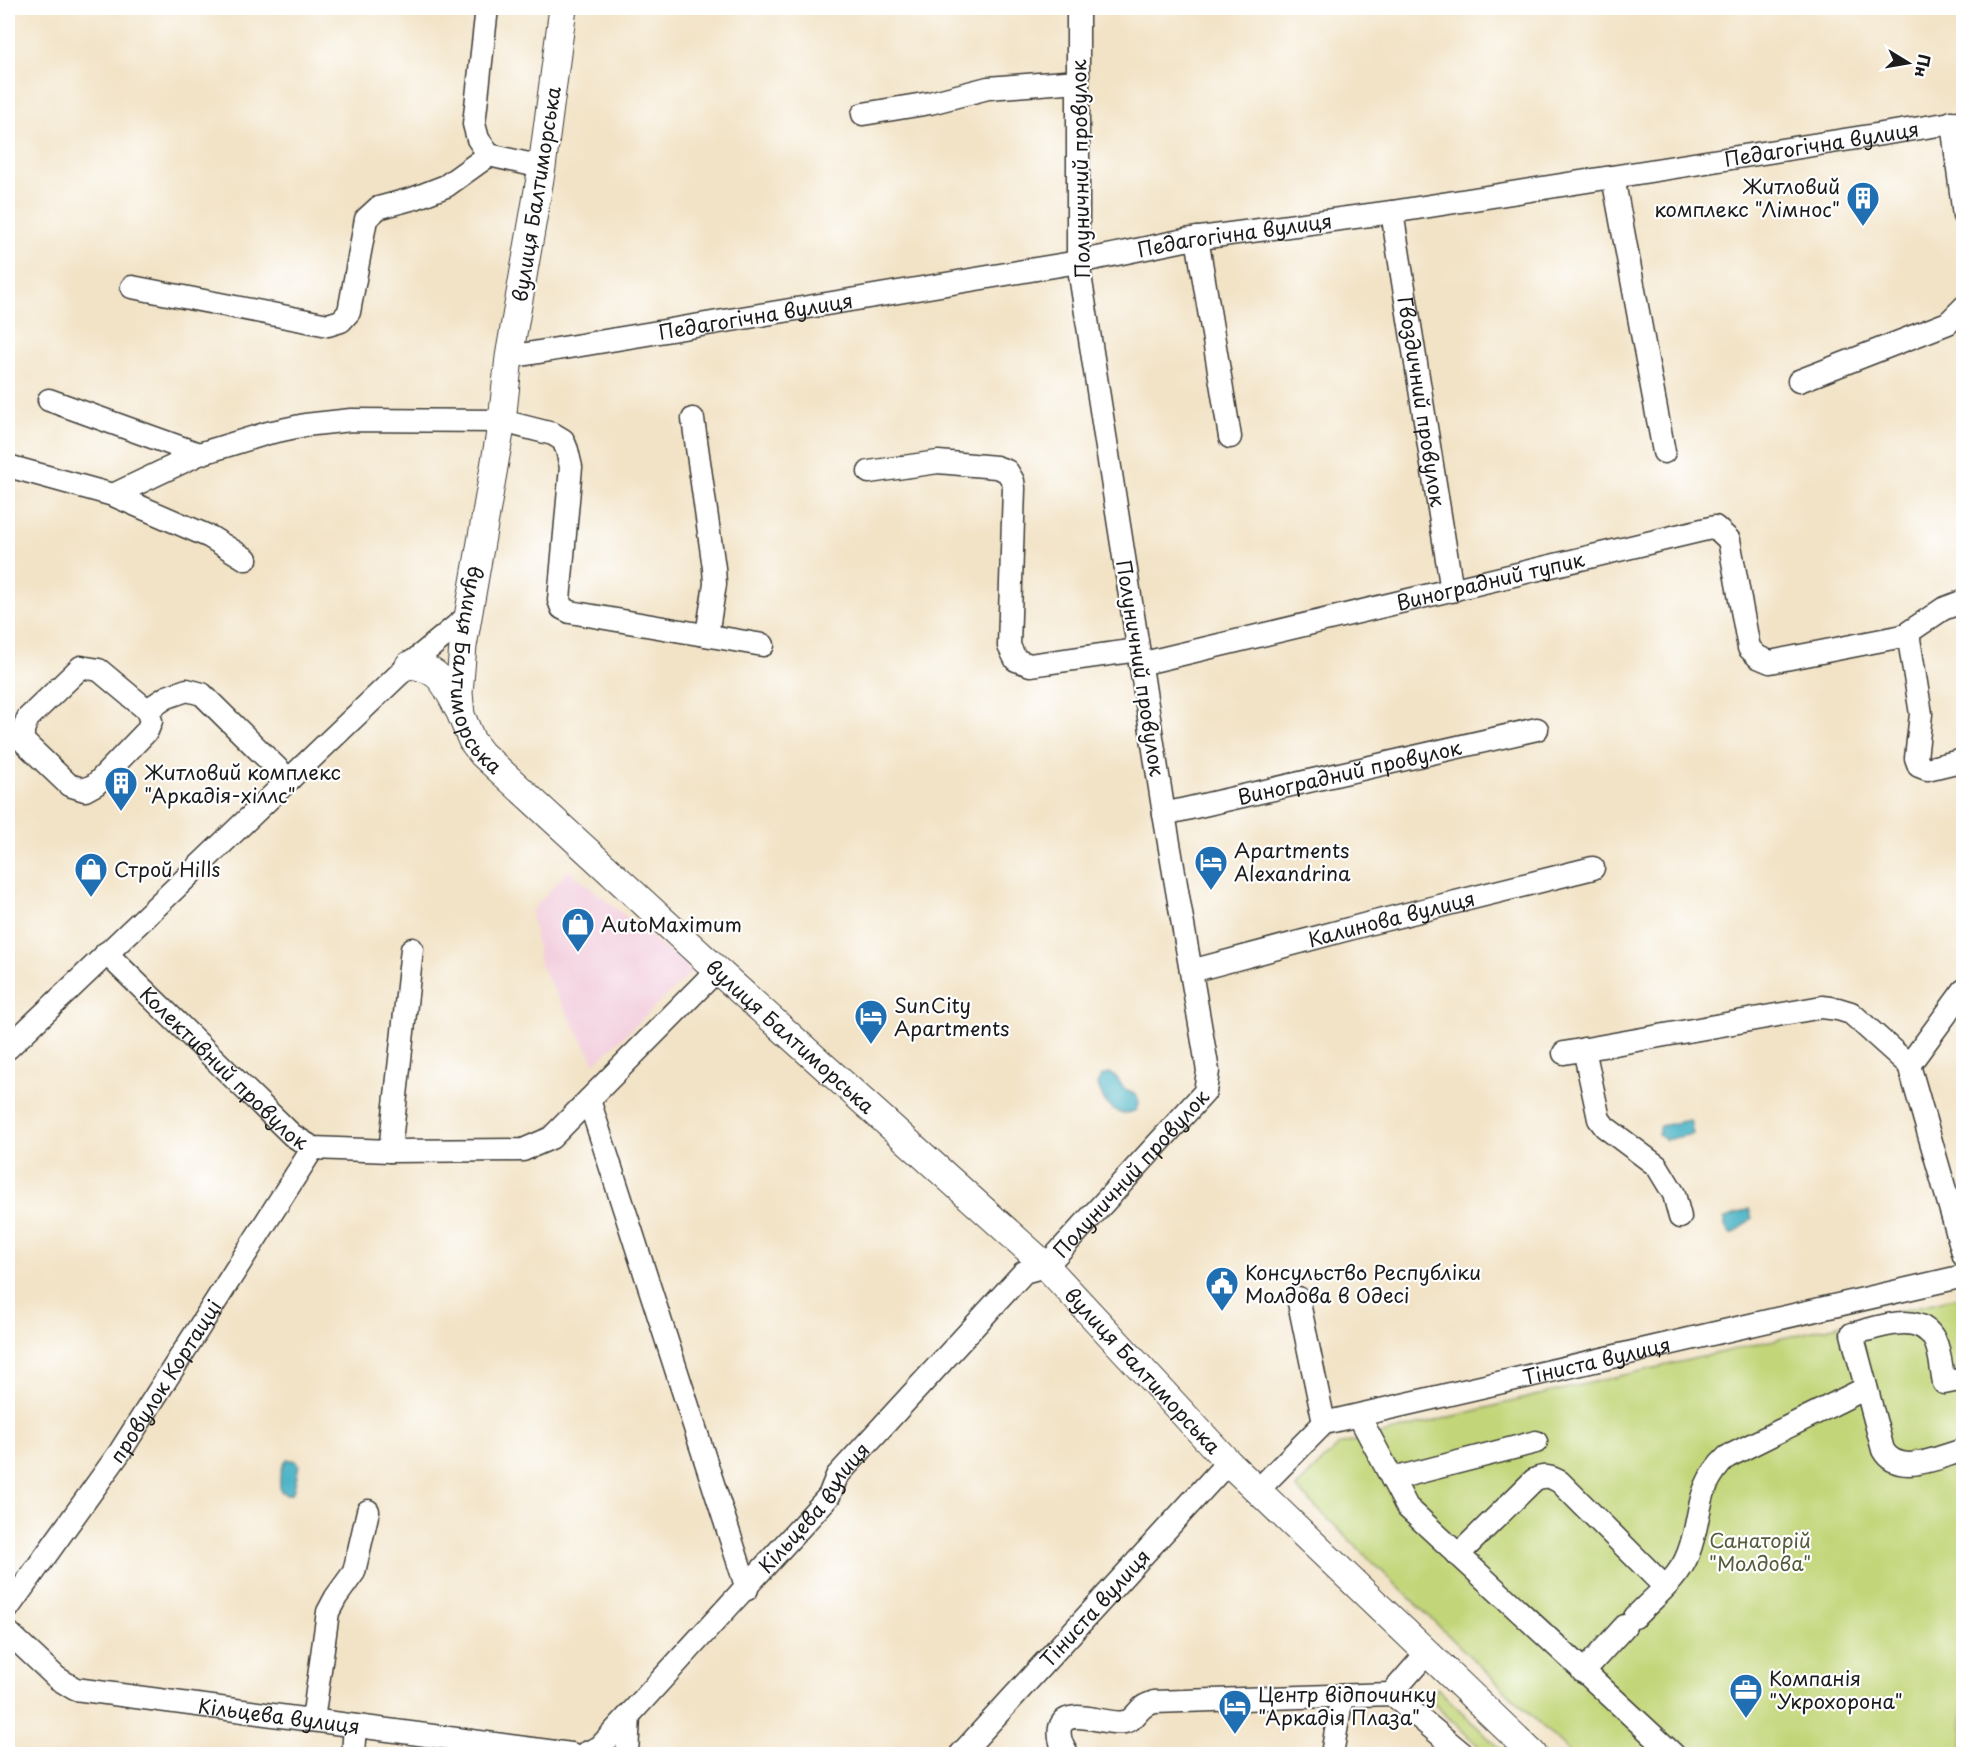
<svg xmlns="http://www.w3.org/2000/svg" width="1971" height="1762" font-family="'Playpen Sans',sans-serif">
  <style>
    .built { fill: #f3cfde }
    .green { fill: #c2d578; stroke: #6f784a; stroke-width: 1.5 }
    .water { fill: #45b1c3; stroke: #306670; stroke-width: 1.5 }
    .lines { fill: none; stroke-linecap: round; stroke-linejoin: round }
    .minor-casing { stroke: #3c3a36; stroke-width: 25 }
    .major-casing { stroke: #3c3a36; stroke-width: 29 }
    .minor { stroke: #fff; stroke-width: 22 }
    .major { stroke: #fff; stroke-width: 27 }
    .labels { text-anchor: middle; dominant-baseline: central; stroke-width: 4.5; stroke-linejoin: round; paint-order: stroke }
    .street-label { font-size: 20px; fill: #1c1c1c; stroke: #fff }
    .poi-label { font-size: 20px; fill: #1c1c1c; stroke: #fff; text-anchor: start }
    .park-label { font-size: 20px; fill: #565d3c; stroke: #fff }
  </style>
  <rect width="100%" height="100%" fill="#fff"/>
  <filter id="ink" filterUnits="userSpaceOnUse"><feTurbulence type="fractalNoise" baseFrequency=".0167" numOctaves="2"/><feDisplacementMap in="SourceGraphic" scale="12" xChannelSelector="R" yChannelSelector="G"/><feConvolveMatrix kernelMatrix="1 2 1 2 8 2 1 2 1" color-interpolation-filters="sRGB"/></filter>
  <filter id="wash" filterUnits="userSpaceOnUse"><feTurbulence type="fractalNoise" baseFrequency=".008" numOctaves="4" result="noise"/><feDisplacementMap in="SourceGraphic" scale="24" xChannelSelector="R" yChannelSelector="G"/><feGaussianBlur stdDeviation="1.35" result="paint"/><feColorMatrix in="noise" values="0 0 0 0 0 0 0 0 0 0 0 0 0 0 0 0 0 1.4 0 .05"/><feComposite in="paint" operator="in"/></filter>
  <g filter="url(#wash)">
    <rect width="100%" height="100%" fill="#f2e3c6"/>
    <path class="built" d="M569,870L693,971L595,1063L540,965L531,911Z"/>
    <g class="green">
      <path d="M1963,1296V1754H1571L1296,1488L1339,1445L1534,1396Z"/>
      <path d="M1437,1688L1505,1754H1487L1430,1700Z"/>
    </g>
    <g class="water">
      <path d="M1109,1073C1119,1076 1117,1081 1124,1088C1130,1094 1136,1092 1139,1101L1136,1110C1116,1120 1102,1102 1098,1084L1101,1076Z"/>
      <path d="M1690,1120L1693,1134L1665,1140L1658,1135L1661,1126Z"/>
      <path d="M1749,1209L1752,1218L1734,1234H1730L1724,1225V1219Z"/>
      <path d="M287,1459L296,1461L299,1465L294,1489L292,1493L286,1494L281,1491C278,1482 281,1466 287,1459Z"/>
    </g>
  </g>
  <g filter="url(#ink)">
    <g class="lines">
      <defs>
        <g id="minor">
          <path d="M487,8L474,124L478,139L489,155L542,167"/>
          <path d="M863,114L930,103L988,88L1078,81"/>
          <path d="M1952,122L1964,216"/>
          <path d="M1613,177L1664,452"/>
          <path id="s1" d="M1392,212L1452,591"/>
          <path d="M1197,238L1230,437"/>
          <path d="M132,287L328,325L341,321L349,312L366,219L378,208L415,198L446,186L489,155"/>
          <path id="s2" d="M509,357L1078,262L1185,240L1392,212L1964,121"/>
          <path d="M1799,381L1948,323L1964,307"/>
          <path d="M49,400L199,454"/>
          <path d="M693,419L714,568L715,584L707,635"/>
          <path d="M8,466L113,495L210,537L246,559"/>
          <path d="M869,472L938,462L996,467L1007,471L1013,481L1014,488L1009,646L1016,660L1030,665L1138,650"/>
          <path d="M113,495L199,454L268,433L305,425L351,420L502,421L553,434L563,440L567,450L571,467L559,600L562,608L570,612L763,645"/>
          <path d="M1908,633L1921,714L1916,758L1919,766L1927,769L1964,760"/>
          <path id="s3" d="M1140,664L1715,527L1729,540L1749,648L1758,657L1770,662L1903,636L1943,609L1964,601"/>
          <path d="M147,710L151,721L147,731L96,784L85,790L69,785L23,741V730L28,718L81,667L99,670L147,710L167,697L187,690L202,694L289,780"/>
          <path id="s4" d="M1164,814L1537,729"/>
          <path id="s5" d="M106,953L292,1135L313,1148L390,1151L523,1150L551,1138L717,970"/>
          <path id="s6" d="M1191,971L1371,923L1593,868"/>
          <path d="M8,1048L409,665L467,617"/>
          <path d="M1584,1049L1599,1119L1605,1127L1657,1166L1674,1194L1680,1217"/>
          <path d="M1564,1053L1822,1007L1838,1009L1851,1013L1909,1065L1964,1256"/>
          <path d="M1909,1065L1964,990"/>
          <path d="M589,1100L747,1589"/>
          <path d="M390,1151L412,949"/>
          <path d="M1298,1298L1324,1423"/>
          <path d="M1964,1379L1944,1383C1941,1370 1941,1353 1935,1341C1920,1309 1877,1328 1852,1334L1883,1450C1899,1478 1940,1456 1964,1450"/>
          <path d="M1359,1416L1407,1507L1673,1754"/>
          <path d="M1392,1479L1536,1442"/>
          <path id="s7" d="M1257,1491L1324,1423L1964,1276"/>
          <path d="M1458,1555L1534,1480C1544,1475 1550,1476 1560,1482L1665,1587"/>
          <path id="s8" d="M8,1608L120,1452L313,1148"/>
          <path d="M1635,1617C1653,1598 1679,1579 1688,1554C1703,1516 1694,1488 1727,1457L1866,1388"/>
          <path id="s9" d="M8,1632L57,1678L75,1689L571,1754"/>
          <path d="M1583,1672L1625,1626"/>
          <path d="M1391,1694L1426,1654"/>
          <path d="M313,1720L328,1612L336,1597L354,1572L368,1511"/>
          <path d="M353,1754L355,1726"/>
          <path id="s10" d="M584,1754L600,1747L829,1496L837,1476L1024,1272L1046,1266L1205,1092L1208,1071L1164,814L1078,262V8"/>
          <path d="M627,1754L629,1716"/>
          <path id="s11" d="M961,1754L1228,1462"/>
          <path d="M1067,1754C1062,1746 1058,1738 1060,1728C1066,1705 1107,1726 1124,1722C1133,1721 1136,1713 1142,1708C1145,1705 1150,1704 1154,1702L1391,1694L1463,1754"/>
          <path d="M1332,1754L1342,1696"/>
        </g>
        <g id="major">
          <path id="s12" d="M563,8L542,167L509,357L502,421L463,646L459,693L461,715L472,741L482,754L717,970L1046,1266L1228,1462L1533,1754"/>
          <path d="M409,665C440,668 445,684 458,709"/>
        </g>
      </defs>
      <use href="#minor" class="minor-casing"/>
      <use href="#major" class="major-casing"/>
      <use href="#minor" class="minor"/>
      <use href="#major" class="major"/>
    </g>
  </g>
  <defs>
    <symbol id="building-pin" viewBox="-11 -11 22 30"><path d="M0 17L-7.5 6A9.5 9.5 0 1 1 7.5 6Z" fill="#1f6fb2" stroke="#fff"/><path d="M-4-6H4V6H1V3H-1V6H-4ZM-2.5-4.3h1.7v1.8h-1.7ZM.8-4.3h1.7v1.8H.8ZM-2.5-1h1.7V.8h-1.7ZM.8-1h1.7V.8H.8Z" fill="#fff"/></symbol>
    <symbol id="hotel-pin" viewBox="-11 -11 22 30"><path d="M0 17L-7.5 6A9.5 9.5 0 1 1 7.5 6Z" fill="#1f6fb2" stroke="#fff"/><path d="M-6-4.5h1.5V1H6V5H4.5V3h-9V5H-6ZM-4 0a1.8 1.8 0 1 1 3.6 0ZM.5 0V-2.5h3Q6-2.5 6 0Z" fill="#fff"/></symbol>
    <symbol id="shop-pin" viewBox="-11 -11 22 30"><path d="M0 17L-7.5 6A9.5 9.5 0 1 1 7.5 6Z" fill="#1f6fb2" stroke="#fff"/><path d="M-5-2.5h2.3a2.7 3.5 0 0 1 5.4 0H5L5.5 6h-11ZM-1.5-2.5h3a1.5 2.3 0 0 0-3 0Z" fill="#fff"/></symbol>
    <symbol id="civic-pin" viewBox="-11 -11 22 30"><path d="M0 17L-7.5 6A9.5 9.5 0 1 1 7.5 6Z" fill="#1f6fb2" stroke="#fff"/><path d="M-.6-6.5H3V-4.5H.6V-3L4-1V1h2V6H-6V1h2V-1L-.6-3ZM-1.2 2.5V6h2.4V2.5Z" fill="#fff"/></symbol>
    <symbol id="office-pin" viewBox="-11 -11 22 30"><path d="M0 17L-7.5 6A9.5 9.5 0 1 1 7.5 6Z" fill="#1f6fb2" stroke="#fff"/><path d="M-6-3h4V-5.5h4V-3h4V5H-6ZM-1-4.5V-3h2v-1.5ZM-6 0V1H6V0Z" fill="#fff"/></symbol>
  </defs>
  <g fill-rule="evenodd">
    <use href="#building-pin" x="1844" y="179" width="38" height="52"/>
    <use href="#building-pin" x="102" y="764" width="38" height="52"/>
    <use href="#hotel-pin" x="1192" y="843" width="38" height="52"/>
    <use href="#shop-pin" x="72" y="850" width="38" height="52"/>
    <use href="#shop-pin" x="559" y="905" width="38" height="52"/>
    <use href="#hotel-pin" x="852" y="997" width="38" height="52"/>
    <use href="#civic-pin" x="1203" y="1264" width="38" height="52"/>
    <use href="#office-pin" x="1727" y="1671" width="38" height="52"/>
    <use href="#hotel-pin" x="1216" y="1687" width="38" height="52"/>
  </g>
  <g class="labels">
    <g class="street-label">
      <text stroke="none"><textPath href="#s2" startOffset="1330">Педагогічна вулиця</textPath></text>
      <text transform="translate(1080 169) rotate(-91)">Полуничний провулок</text>
      <text transform="translate(536 194) rotate(-81)">вулиця Балтиморська</text>
      <text stroke="none"><textPath href="#s2" startOffset="736">Педагогічна вулиця</textPath></text>
      <text stroke="none"><textPath href="#s2" startOffset="250">Педагогічна вулиця</textPath></text>
      <text stroke="none"><textPath href="#s1" startOffset="192">Гвоздичний провулок</textPath></text>
      <text stroke="none"><textPath href="#s3" startOffset="360">Виноградний тупик</textPath></text>
      <text stroke="none"><textPath href="#s12" startOffset="674">вулиця Балтиморська</textPath></text>
      <text transform="translate(1141 668) rotate(81)">Полуничний провулок</text>
      <text stroke="none"><textPath href="#s4" startOffset="190">Виноградний провулок</textPath></text>
      <text stroke="none"><textPath href="#s6" startOffset="207">Калинова вулиця</textPath></text>
      <text stroke="none"><textPath href="#s12" startOffset="1178">вулиця Балтиморська</textPath></text>
      <text stroke="none"><textPath href="#s5" startOffset="165">Колективний провулок</textPath></text>
      <text stroke="none"><textPath href="#s10" startOffset="804">Полуничний провулок</textPath></text>
      <text stroke="none"><textPath href="#s7" startOffset="375">Тіниста вулиця</textPath></text>
      <text stroke="none"><textPath href="#s12" startOffset="1664">вулиця Балтиморська</textPath></text>
      <text stroke="none"><textPath href="#s8" startOffset="276">провулок Кортацці</textPath></text>
      <text stroke="none"><textPath href="#s10" startOffset="339">Кільцева вулиця</textPath></text>
      <text stroke="none"><textPath href="#s11" startOffset="198">Тіниста вулиця</textPath></text>
      <text stroke="none"><textPath href="#s9" startOffset="294">Кільцева вулиця</textPath></text>
    </g>
    <g class="poi-label">
      <text x="1840" y="186" text-anchor="end">Житловий<tspan x="1840" dy="23">комплекс "Лімнос"</tspan></text>
      <text x="144" y="772">Житловий комплекс<tspan x="144" dy="23">"Аркадія-хіллс"</tspan></text>
      <text x="1234" y="850">Apartments<tspan x="1234" dy="23">Alexandrina</tspan></text>
      <text x="114" y="869">Строй Hills</text>
      <text x="601" y="924">AutoMaximum</text>
      <text x="894" y="1005">SunCity<tspan x="894" dy="23">Apartments</tspan></text>
      <text x="1245" y="1272">Консульство Республіки<tspan x="1245" dy="23">Молдова в Одесі</tspan></text>
      <text x="1769" y="1678">Компанія<tspan x="1769" dy="23">"Укрохорона"</tspan></text>
      <text x="1258" y="1694">Центр відпочинку<tspan x="1258" dy="23">"Аркадія Плаза"</tspan></text>
    </g>
    <g class="park-label">
      <text x="1760" y="1540">Санаторій<tspan x="1760" dy="23">"Молдова"</tspan></text>
    </g>
  </g>
  <rect width="1971" height="1762" fill="none" stroke="#fff" stroke-width="30"/>
  <g transform="translate(1908 63) rotate(101)" stroke="#ffffff" stroke-width="4.5" paint-order="stroke">
  <path d="M0-4.5L10 22L0 15L-10 22Z" fill="#1c1c1c"/>
  <text y="-9" font-size="16" font-weight="bold" text-anchor="middle" fill="#1c1c1c">Пн</text>
  </g>
</svg>
